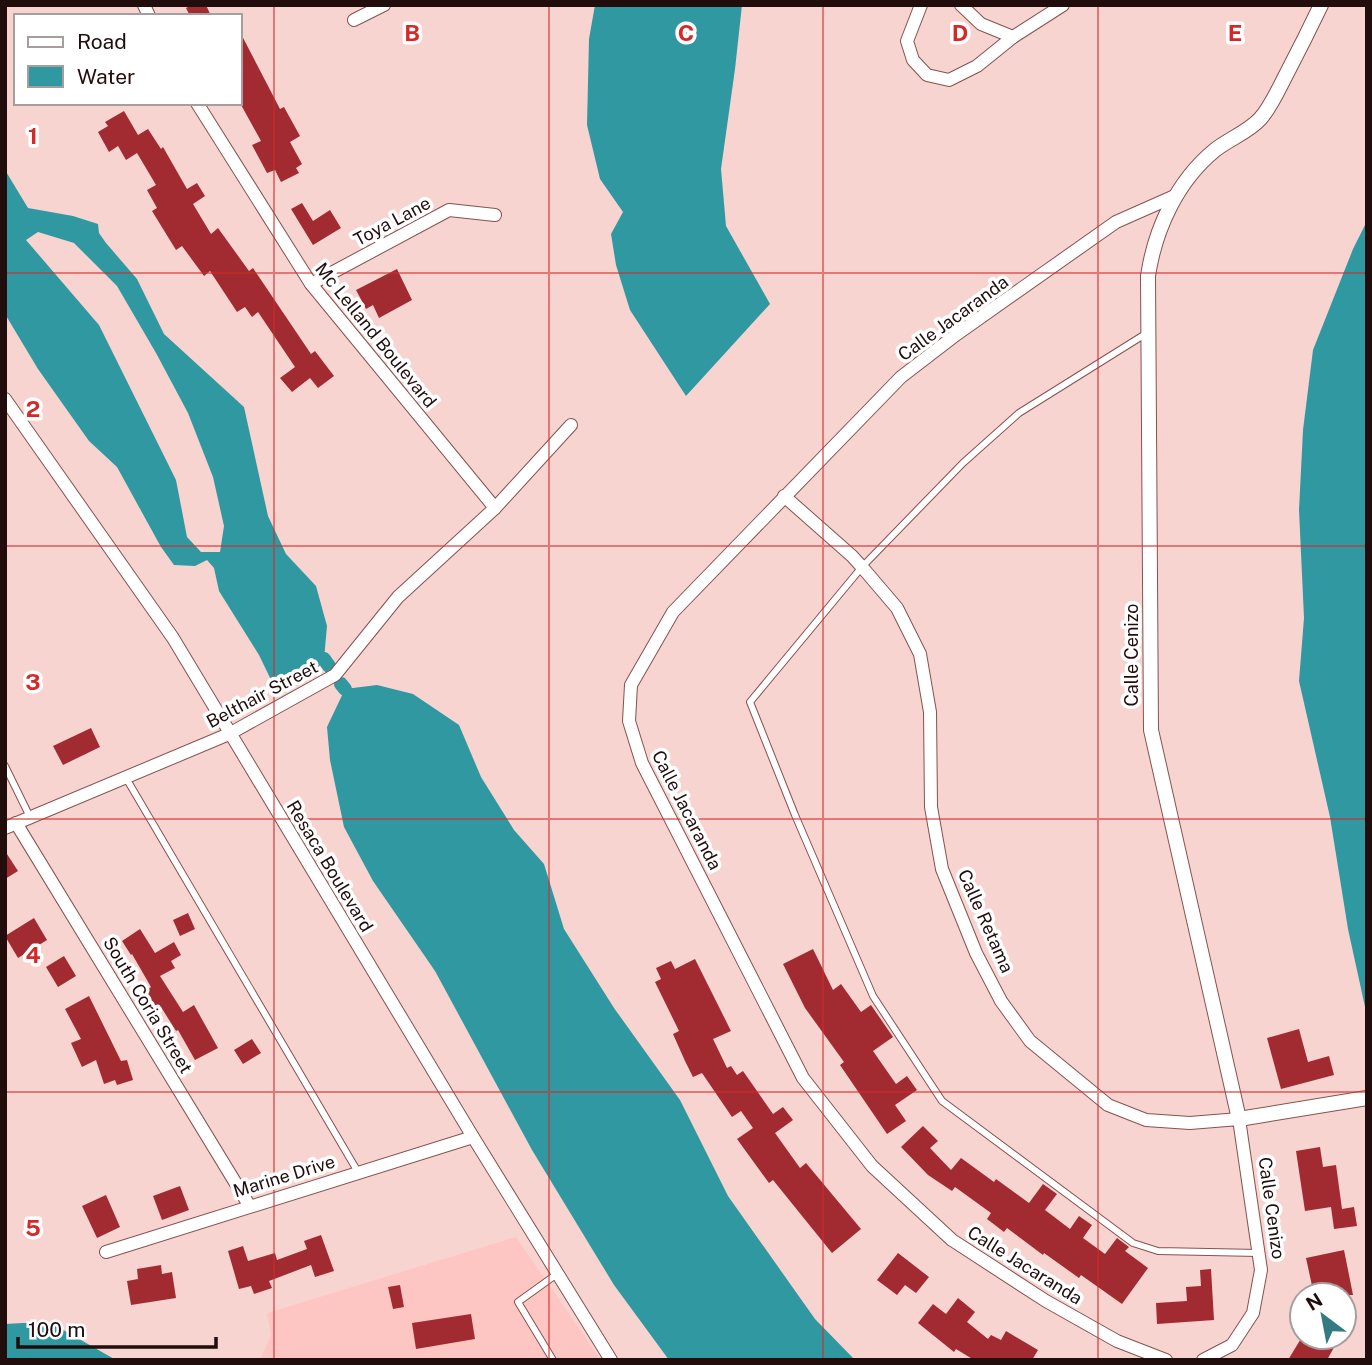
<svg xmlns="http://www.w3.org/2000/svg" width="1372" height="1365" font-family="'Public Sans',sans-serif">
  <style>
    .built { fill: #fdc6c3 }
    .water { fill: #2f98a0; fill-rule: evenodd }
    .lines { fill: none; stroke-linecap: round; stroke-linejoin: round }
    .canal { stroke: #2f98a0; stroke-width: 14 }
    .building { fill: #a22a31 }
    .service-casing { stroke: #85524f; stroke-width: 8 }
    .minor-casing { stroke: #85524f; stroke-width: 14 }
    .tertiary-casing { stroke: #85524f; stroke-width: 16 }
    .service { stroke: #fff; stroke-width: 6 }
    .minor { stroke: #fff; stroke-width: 12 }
    .tertiary { stroke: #fff; stroke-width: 14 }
    .grid { fill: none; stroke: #d62828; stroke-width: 2; stroke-opacity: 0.55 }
    .labels { text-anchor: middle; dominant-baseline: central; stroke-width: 7; stroke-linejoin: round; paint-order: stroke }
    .street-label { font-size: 18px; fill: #210d0c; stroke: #fff }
    .grid-label { font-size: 23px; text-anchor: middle; font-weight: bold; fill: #d62828; stroke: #fff; stroke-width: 7; stroke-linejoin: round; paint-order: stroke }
  </style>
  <rect width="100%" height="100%" fill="#f8d4d1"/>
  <path class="built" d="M516,1237L601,1360H260L271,1335L267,1313Z"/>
  <g class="water">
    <path d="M595,5H742L735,69L721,169L726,226L770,304L686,396L630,310L616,265L611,234L623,212L600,179L587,125L589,39Z"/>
    <path d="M5,170L28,208L73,216L98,224L99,233L106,243L137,279L164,334L244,407L268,516L286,554L316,586L327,626L324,659L318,668L274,686L259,655L219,591L214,568L207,560L195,566L174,565L161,547L117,467L89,441L38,369L5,314ZM38,232L74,243L117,286L156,353L188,413L213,477L224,526L220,552H201L187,537L176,480L99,325L26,240Z"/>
    <path d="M1367,221V1016L1348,929L1330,817L1299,681L1304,618L1299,510L1303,430L1313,350L1353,249Z"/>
    <path d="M377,685L413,694L459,725L481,777L514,830L544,864L564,929L614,1008L680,1100L728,1196L815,1319L855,1360H669L614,1285L532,1150L435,971L373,881L344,827L330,760L327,727L345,689Z"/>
    <path d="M23,1323H51L116,1360H5V1324Z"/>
  </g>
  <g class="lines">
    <g class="canal">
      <path d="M324,659L329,666"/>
      <path d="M341,684L345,689"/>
    </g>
  </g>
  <g class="building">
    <path d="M192,5H206L211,16H190L186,8Z"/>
    <path d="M240,32L280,109L284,107L300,136L290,142L302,164L296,168L299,173L281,182L275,170L267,173L252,145L261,141L240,103Z"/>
    <path d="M124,111L138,135L148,129L161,149L163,147L187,189L197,183L205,196L193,204L211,234L218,228L249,271L253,268L311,354L315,351L334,376L318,388L310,378L292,392L280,378L295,367L258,312L252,317L245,307L237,312L210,271L204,276L182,246L176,250L152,211L157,208L147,190L156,185L137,153L126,160L118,146L109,152L98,132L108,126L105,122Z"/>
    <path d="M302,203L313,221L330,210L341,228L313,245L291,209Z"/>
    <path d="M397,269L412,300L379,318L373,305L366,309L356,290Z"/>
    <path d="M91,728L100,747L63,765L53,746Z"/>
    <path d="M5,851L18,871L5,879Z"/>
    <path d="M188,913L195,929L180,936L173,920Z"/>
    <path d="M34,918L47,940L18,958L5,936Z"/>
    <path d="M140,929L155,953L174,942L181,955L171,961L175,968L160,976L183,1012L194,1005L218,1048L195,1060L178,1030L176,1031L161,1007L157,1010L145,991L151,987L132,954L131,955L122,941Z"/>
    <path d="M813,949L833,990L841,984L861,1012L871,1005L893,1037L873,1051L896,1084L907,1076L917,1090L895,1105L906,1121L887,1134L840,1065L844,1062L805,1008L783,964Z"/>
    <path d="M64,956L76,976L58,987L46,967Z"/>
    <path d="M695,959L731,1031L713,1039L727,1068L731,1066L737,1075L743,1071L773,1114L783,1107L793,1120L775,1133L800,1168L806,1163L861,1229L832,1253L773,1180L769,1183L737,1139L753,1128L741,1111L732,1117L702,1073L693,1077L685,1061L673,1034L679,1031L655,982L661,979L656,968L671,961L675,969Z"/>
    <path d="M89,996L121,1061L127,1060L133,1080L117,1085L115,1080L104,1084L96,1060L82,1067L71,1043L81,1039L65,1009Z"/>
    <path d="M1299,1029L1308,1062L1329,1056L1334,1075L1281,1089L1267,1038Z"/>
    <path d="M252,1039L261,1053L243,1064L234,1050Z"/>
    <path d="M923,1126L938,1141L930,1148L951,1170L961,1158L994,1182L996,1179L1029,1203L1043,1184L1057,1194L1045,1210L1070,1229L1079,1216L1092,1225L1083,1238L1105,1254L1117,1238L1129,1247L1125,1251L1148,1268L1122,1304L1081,1275L1079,1278L1044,1253L1043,1255L1007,1228L1004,1232L987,1219L991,1213L955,1187L952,1191L928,1175L901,1147Z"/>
    <path d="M1320,1147L1323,1167L1336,1165L1342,1209L1354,1207L1357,1226L1334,1229L1331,1207L1305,1211L1296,1151Z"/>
    <path d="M180,1186L189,1210L162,1220L153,1196Z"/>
    <path d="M106,1195L120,1227L97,1238L82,1206Z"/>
    <path d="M321,1235L334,1271L315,1277L311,1265L269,1281L272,1288L254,1294L251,1286L239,1289L228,1251L243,1246L248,1261L275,1253L277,1260L307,1249L304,1241Z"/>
    <path d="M1344,1250L1353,1295H1314L1306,1258Z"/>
    <path d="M898,1253L929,1277L916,1293L905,1285L897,1295L877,1280Z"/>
    <path d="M161,1265L162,1274L172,1272L176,1298L131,1305L127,1281L138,1279L137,1269Z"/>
    <path d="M1211,1269L1214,1320L1157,1324L1156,1303L1187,1301L1186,1287L1201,1286L1200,1270Z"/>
    <path d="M400,1285L404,1307L393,1309L388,1287Z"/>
    <path d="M958,1298L975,1312L967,1322L988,1339L991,1335L1001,1340L1006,1331L1038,1350L1032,1360H974L956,1349L954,1352L918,1323L933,1304L946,1314Z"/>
    <path d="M471,1314L475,1339L416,1349L412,1323Z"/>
    <path d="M1302,1337H1329L1337,1342L1327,1360H1288Z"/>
  </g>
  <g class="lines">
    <defs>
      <g id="service">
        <path d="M1147,333L1019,413L963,463L862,567L750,702L795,815L873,996L942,1101L1133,1243L1158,1251L1259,1253"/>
        <path d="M5,766L30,817"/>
        <path d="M126,778L358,1172"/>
        <path d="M553,1360L518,1302L557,1274"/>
      </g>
      <g id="minor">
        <path d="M144,5L149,16"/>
        <path d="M921,5L907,41L913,60L927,75L949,80L977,66L1013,37L1063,5"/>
        <path d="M961,5L981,24L1013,37"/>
        <path d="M354,20L384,5"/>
        <path d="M197,103L311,284L495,508"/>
        <path d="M311,284L449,210L495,215"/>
        <path d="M5,399L173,638L473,1137L611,1360"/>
        <path d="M784,496L852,556L862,567L897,608L920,654L930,712L931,807L942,869L976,953L1001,1001L1030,1041L1108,1105L1146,1120L1190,1123L1239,1119L1261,1270L1253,1313L1232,1345L1203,1360"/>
        <path d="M16,823L249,1205"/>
        <path d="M5,828L229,734L335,675L398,597L495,508L571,425"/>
        <path d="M106,1252L473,1137"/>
        <path d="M1166,1360L1117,1341L1046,1301L952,1240L872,1166L803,1078L642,763L629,721L631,685L673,612L901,377L957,334L1116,222L1177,195"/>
      </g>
      <path id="tertiary" d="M1321,5C1310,28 1299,50 1287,73C1279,88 1271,107 1260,119C1248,132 1229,139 1215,150C1177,181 1155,229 1148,276L1151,730L1239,1119L1367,1098"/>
    </defs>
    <use href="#service" class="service-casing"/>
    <use href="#minor" class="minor-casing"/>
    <use href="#tertiary" class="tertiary-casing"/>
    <use href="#service" class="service"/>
    <use href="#minor" class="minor"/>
    <use href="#tertiary" class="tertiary"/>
  </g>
  <path class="grid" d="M274,5V1360M549,5V1360M823,5V1360M1098,5V1360M5,273H1367M5,546H1367M5,819H1367M5,1092H1367"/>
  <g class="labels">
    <g class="street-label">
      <text transform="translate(392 221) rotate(-28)">Toya Lane</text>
      <text transform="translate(953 318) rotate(-36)">Calle Jacaranda</text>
      <text transform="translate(376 335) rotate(51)">Mc Lelland Boulevard</text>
      <text transform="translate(1131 655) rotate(-90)">Calle Cenizo</text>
      <text transform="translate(262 694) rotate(-28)">Belthair Street</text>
      <text transform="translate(687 810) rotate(63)">Calle Jacaranda</text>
      <text transform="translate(330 866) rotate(59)">Resaca Boulevard</text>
      <text transform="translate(986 921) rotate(66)">Calle Retama</text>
      <text transform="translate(148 1005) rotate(59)">South Coria Street</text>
      <text transform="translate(284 1176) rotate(-17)">Marine Drive</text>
      <text transform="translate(1272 1208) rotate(82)">Calle Cenizo</text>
      <text transform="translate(1025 1265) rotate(32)">Calle Jacaranda</text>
    </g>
  </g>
  <g class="grid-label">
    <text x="412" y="41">B</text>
    <text x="686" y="41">C</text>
    <text x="960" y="41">D</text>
    <text x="1235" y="41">E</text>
    <text x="33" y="144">1</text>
    <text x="33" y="417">2</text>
    <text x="33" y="690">3</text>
    <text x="33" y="963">4</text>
    <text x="33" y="1236">5</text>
  </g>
  <rect width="1372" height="1365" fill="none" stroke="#210d0c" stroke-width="14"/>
  <rect x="14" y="14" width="228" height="91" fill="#ffffff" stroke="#a69e9e" stroke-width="2"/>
  <rect x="28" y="37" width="35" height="10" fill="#ffffff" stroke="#a69e9e" stroke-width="2"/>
  <text x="77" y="49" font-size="21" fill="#210d0c">Road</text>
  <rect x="28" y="66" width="35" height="21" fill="#2f98a0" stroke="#a69e9e" stroke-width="2"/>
  <text x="77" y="84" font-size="21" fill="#210d0c">Water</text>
  <g transform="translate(1323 1316) rotate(328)"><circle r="33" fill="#ffffff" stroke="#a69e9e" stroke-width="2"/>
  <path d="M0-5L12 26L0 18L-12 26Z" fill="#337b81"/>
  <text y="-10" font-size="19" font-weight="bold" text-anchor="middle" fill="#210d0c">N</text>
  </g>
  <path d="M18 1337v10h198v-10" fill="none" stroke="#210d0c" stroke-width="3.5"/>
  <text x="28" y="1337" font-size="21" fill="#210d0c" stroke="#ffffff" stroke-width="5" paint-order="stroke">100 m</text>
</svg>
